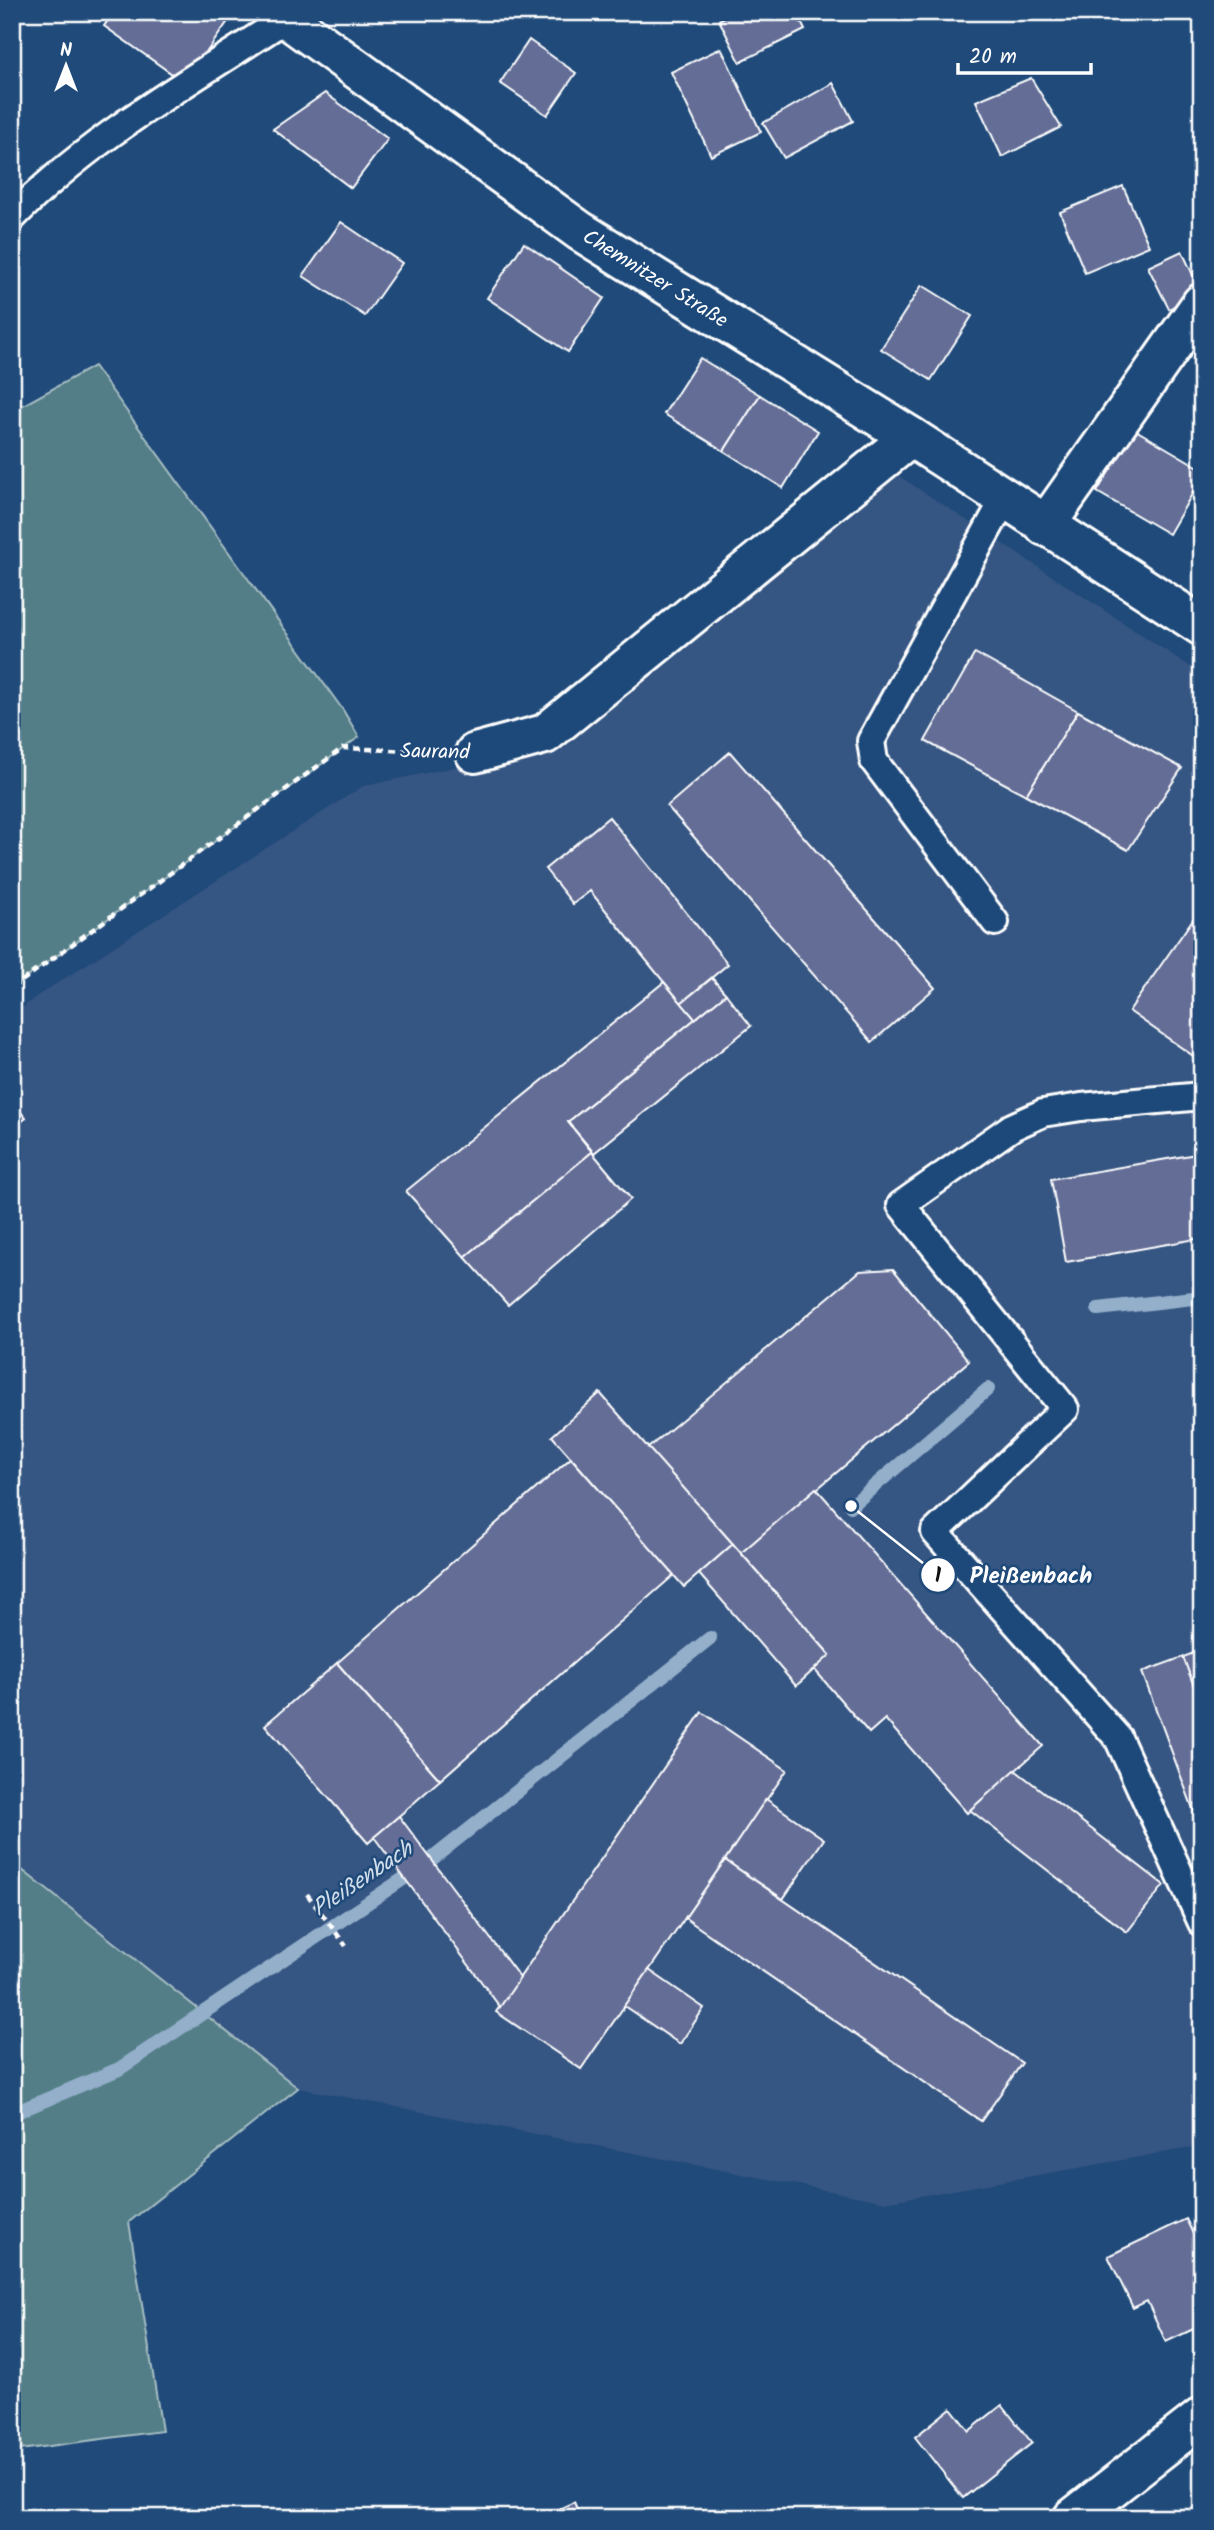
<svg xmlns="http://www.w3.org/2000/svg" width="1214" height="2530" font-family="Kalam,sans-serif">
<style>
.built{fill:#345482}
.green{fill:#527e87;stroke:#a8bec3;stroke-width:2}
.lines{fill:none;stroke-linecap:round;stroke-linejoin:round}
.stream{stroke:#93afca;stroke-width:14}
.building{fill:#646d96;stroke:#fff;stroke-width:2}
.lane-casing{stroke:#fff;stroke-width:32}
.street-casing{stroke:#fff;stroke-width:44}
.secondary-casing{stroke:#fff;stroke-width:44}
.path{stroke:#fff;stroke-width:4.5;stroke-dasharray:7 5;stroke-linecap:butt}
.lane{stroke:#1f4a7a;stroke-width:26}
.street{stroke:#1f4a7a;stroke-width:38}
.secondary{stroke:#1f4a7a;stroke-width:38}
.labels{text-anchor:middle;stroke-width:5;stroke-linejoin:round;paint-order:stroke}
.street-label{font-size:21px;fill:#fff;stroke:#1f4a7a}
.water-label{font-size:23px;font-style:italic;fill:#d2dee9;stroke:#1f4a7a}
.leader{fill:none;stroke:#fff;stroke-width:2.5}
.callout-dot{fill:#fff;stroke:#1f4a7a;stroke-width:2.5}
.mark-label{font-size:21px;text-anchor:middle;font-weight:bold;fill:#111}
.callout-label{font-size:23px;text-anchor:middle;font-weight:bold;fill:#fff;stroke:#1f4a7a;stroke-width:5;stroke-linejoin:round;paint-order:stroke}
</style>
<rect width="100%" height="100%" fill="#1f4a7a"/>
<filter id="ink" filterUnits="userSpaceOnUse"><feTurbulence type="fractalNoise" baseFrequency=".0143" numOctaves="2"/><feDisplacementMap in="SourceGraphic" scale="14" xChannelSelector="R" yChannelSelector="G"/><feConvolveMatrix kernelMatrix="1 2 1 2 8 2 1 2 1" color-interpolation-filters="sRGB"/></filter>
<g filter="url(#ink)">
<path class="built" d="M890 470 1202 674V2146L886 2202 298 2088 12 1862V1016L37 996 363 786 550 747Z"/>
<g class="green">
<path d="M94 366 343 710 359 737 12 988V411Z"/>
<path d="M12 1862 298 2088 129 2222 162 2431 12 2451Z"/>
</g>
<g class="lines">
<g class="stream">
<path d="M1098 1309 1202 1297"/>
<path d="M851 1506 988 1389"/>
<path d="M12 2114 119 2069 427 1863 710 1638"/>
</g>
</g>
<g class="building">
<path d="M114 12H224L231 17 185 83 104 26Z"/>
<path d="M734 12H796L805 30 740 62 719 20Z"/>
<path d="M529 40 576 73 547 115 500 83Z"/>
<path d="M721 48 761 132 711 156 671 72Z"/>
<path d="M1031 78 1061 127 1002 157 976 101Z"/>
<path d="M833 83 853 121 784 158 763 123Z"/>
<path d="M325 93 388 139 351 188 273 129Z"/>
<path d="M1123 186 1149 246 1085 273 1060 212Z"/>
<path d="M341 222 402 263 365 316 303 276Z"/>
<path d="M524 243 604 298 568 352 487 298Z"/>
<path d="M1182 251 1200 290 1169 309 1148 267Z"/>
<path d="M922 285 972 316 931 380 881 349Z"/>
<path d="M700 358 760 395 724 451 664 414Z"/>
<path d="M760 395 818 431 783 488 724 451Z"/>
<path d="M1134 429 1202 469V477L1169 534 1097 492Z"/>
<path d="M975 653 1078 711 1026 795 925 741Z"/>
<path d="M1078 711 1182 768 1128 850 1026 795Z"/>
<path d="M730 752 935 988 872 1042 667 806Z"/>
<path d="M609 817 728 964 681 1003 590 891 573 904 545 869Z"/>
<path d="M1200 909 1202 910V1062L1129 1011Z"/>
<path d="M712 978 726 994 695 1019 681 1003Z"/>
<path d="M664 982 695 1019 568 1122 592 1152 465 1257 406 1191Z"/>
<path d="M726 994 751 1026 594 1153 568 1122Z"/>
<path d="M12 1102 26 1118 12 1129Z"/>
<path d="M592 1152 631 1199 508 1305 465 1257Z"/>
<path d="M1202 1153V1238L1066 1262 1051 1179Z"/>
<path d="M893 1269 969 1361 741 1553 648 1448 860 1271Z"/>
<path d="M600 1393 733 1544 684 1587 552 1436Z"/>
<path d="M571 1458 674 1575 440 1780 337 1663Z"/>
<path d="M816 1488 1043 1746 967 1813 885 1719 869 1733 814 1669 830 1655 741 1553Z"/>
<path d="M733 1544 830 1655 796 1686 699 1574Z"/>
<path d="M1202 1650V1684L1194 1687 1183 1657Z"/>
<path d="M1183 1657 1202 1708V1833L1142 1672Z"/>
<path d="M337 1663 440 1780 368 1843 265 1725Z"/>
<path d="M702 1712 787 1770 581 2069 496 2012Z"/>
<path d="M1015 1770 1164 1885 1127 1932 970 1810Z"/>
<path d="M766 1799 824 1839 783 1899 725 1860Z"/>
<path d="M399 1816 520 1978 500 2007 374 1837Z"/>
<path d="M725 1860 1022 2063 981 2121 685 1918Z"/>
<path d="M649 1970 704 2008 680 2044 624 2006Z"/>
<path d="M1186 2219 1202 2253V2325L1166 2342 1147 2301 1133 2308 1108 2256Z"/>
<path d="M1002 2405 1032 2443 963 2498 915 2437 951 2408 969 2431Z"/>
<path d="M574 2502 581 2518H539Z"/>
</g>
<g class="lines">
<g class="lane-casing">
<g id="lane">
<path d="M12 218C90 137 193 80 285 19"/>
<path d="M995 922 874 761 871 741 1005 498"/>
<path d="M1202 1096 1081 1107 1043 1113 1012 1127 901 1205 1065 1409 935 1532 1118 1738 1202 1923"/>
</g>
</g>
<g class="street-casing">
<g id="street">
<path d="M1045 526 1202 303"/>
<path d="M475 753 545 734 911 437"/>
<path d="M1073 2518 1202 2417"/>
</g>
</g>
<g class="secondary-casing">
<g id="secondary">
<path id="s1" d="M278 12 580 231 911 437 1202 626"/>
</g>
</g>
<g class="path">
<path d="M12 988 343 748 434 752"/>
<path d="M307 1894 346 1946"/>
</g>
<use href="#lane" class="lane"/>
<use href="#street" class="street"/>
<use href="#secondary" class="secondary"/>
</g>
</g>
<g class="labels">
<g class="street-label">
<text dy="7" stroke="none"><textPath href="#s1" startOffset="462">Chemnitzer Straße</textPath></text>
<text transform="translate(435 751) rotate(1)" y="7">Saurand</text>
</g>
<g class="water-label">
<text transform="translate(362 1878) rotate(-34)" y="8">Pleißenbach</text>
</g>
</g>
<path class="leader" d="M851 1506L938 1575"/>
<g class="callout-dot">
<circle cx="851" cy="1506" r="7"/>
<circle cx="938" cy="1575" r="18"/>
</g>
<g class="mark-label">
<text x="938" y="1582">1</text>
</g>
<g class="callout-label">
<text x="1031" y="1583">Pleißenbach</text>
</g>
<rect width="1214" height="2530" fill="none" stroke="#1f4a7a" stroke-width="42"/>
<rect x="21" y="21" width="1172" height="2488" fill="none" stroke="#fff" stroke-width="2.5" filter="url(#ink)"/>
<g transform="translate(66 66)" stroke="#1f4a7a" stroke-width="5" paint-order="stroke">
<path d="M0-5L12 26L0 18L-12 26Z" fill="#ffffff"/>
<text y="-10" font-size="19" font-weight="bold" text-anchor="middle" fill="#ffffff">N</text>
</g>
<path d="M958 63v10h133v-10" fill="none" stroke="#ffffff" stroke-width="3.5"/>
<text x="969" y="63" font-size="21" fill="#ffffff" stroke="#1f4a7a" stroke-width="5" paint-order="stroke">20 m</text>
</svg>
